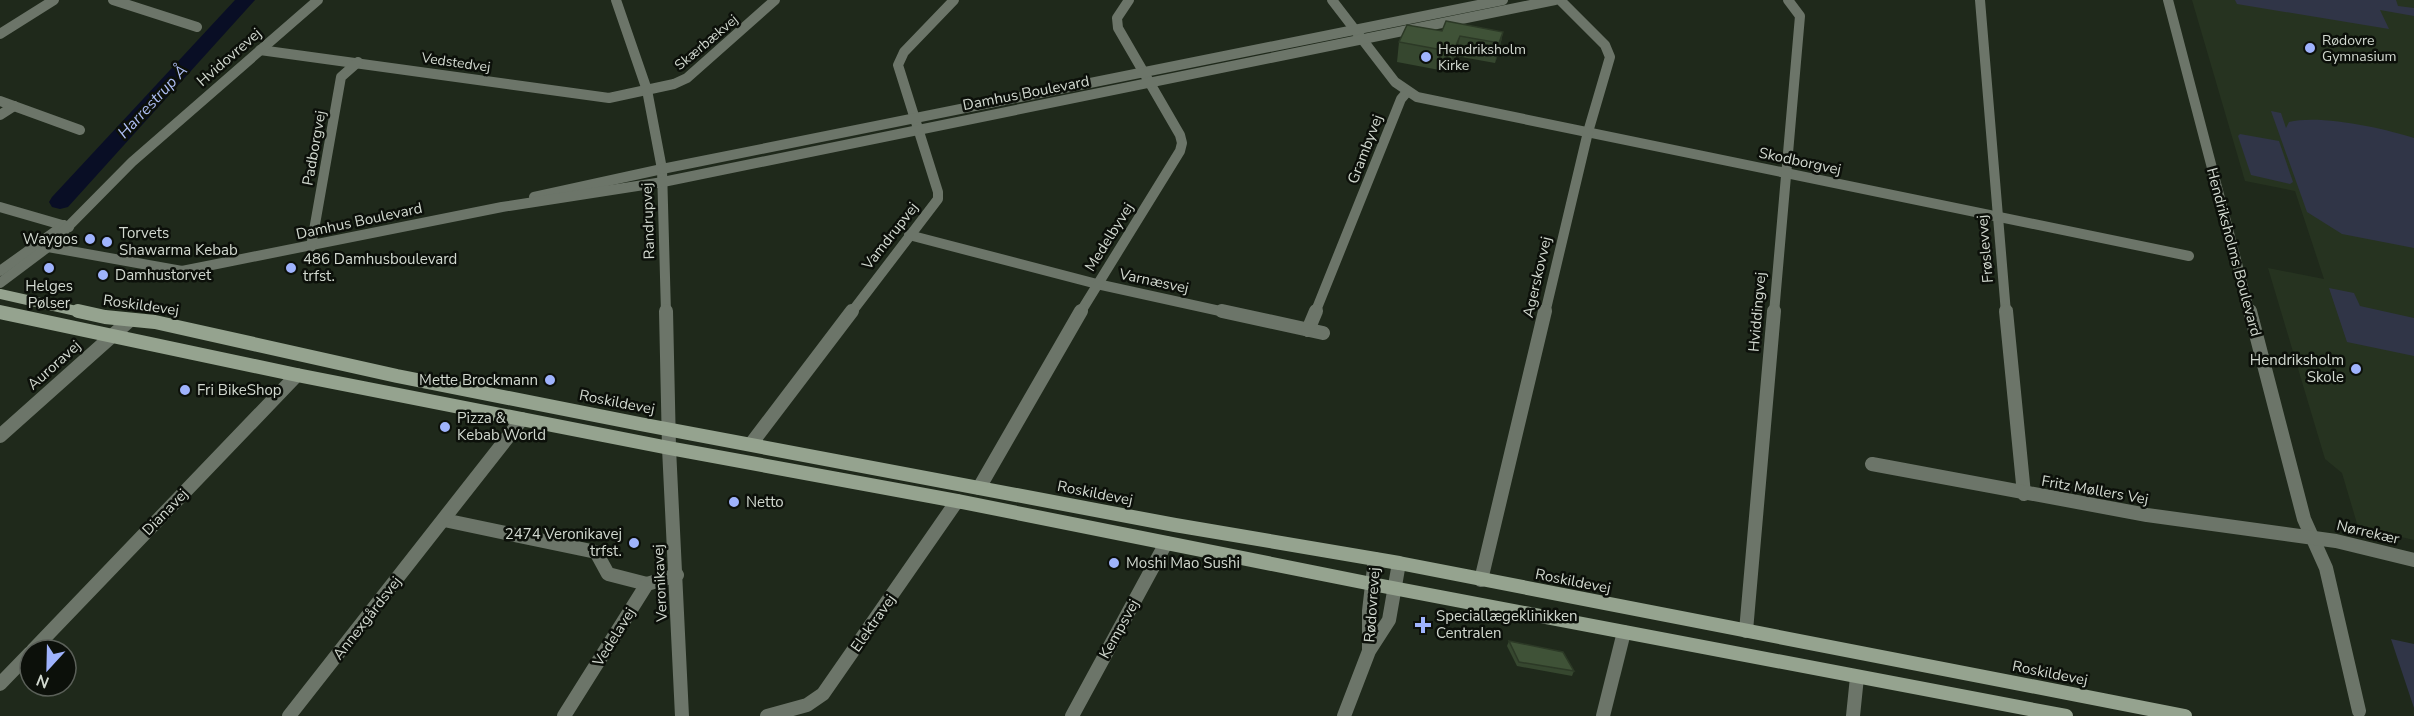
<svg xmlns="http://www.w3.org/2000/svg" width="2414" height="716" font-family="'Nunito Sans',sans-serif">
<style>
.built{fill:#263320}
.green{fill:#303547}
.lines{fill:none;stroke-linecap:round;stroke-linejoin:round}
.river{fill:#090e25;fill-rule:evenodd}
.minor-far1{stroke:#6c7569;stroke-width:10}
.minor{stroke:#6c7569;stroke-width:14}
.tertiary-far1{stroke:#6c7569;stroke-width:10}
.tertiary{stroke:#6c7569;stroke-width:14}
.secondary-far1{stroke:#95a38f;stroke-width:10}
.secondary{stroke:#95a38f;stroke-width:14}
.wall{fill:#36472f}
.shaded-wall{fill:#2c3926}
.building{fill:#3f5237;stroke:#2c3926;stroke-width:1.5}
.poi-dot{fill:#9fb3fd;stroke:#0c100a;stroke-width:2}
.labels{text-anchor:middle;stroke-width:5;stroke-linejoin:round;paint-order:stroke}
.far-poi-label{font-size:14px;fill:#d2d9d0;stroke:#0c100a;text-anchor:start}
.far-street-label{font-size:14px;fill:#d2d9d0;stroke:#0c100a}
.street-label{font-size:15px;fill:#d2d9d0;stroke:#0c100a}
.poi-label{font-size:15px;fill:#d2d9d0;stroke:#0c100a;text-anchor:start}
.water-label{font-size:16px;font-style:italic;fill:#adbdf3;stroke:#0c100a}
</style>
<rect width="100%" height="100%" fill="#1f291b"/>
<path class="built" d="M2192 0H2414V540L2358 527 2342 473 2325 459 2268 268 2324 279 2295 191 2245 181Z"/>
<g class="green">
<path d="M2235 0H2396L2398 6 2414 8V16L2380 10 2389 29 2237 4Z"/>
<path d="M2271 111 2281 113 2286 128 2289 122C2319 114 2384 128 2414 138V248L2342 234 2307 212Z"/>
<path d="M2240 134 2279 141 2293 182 2290 184 2251 175 2238 136Z"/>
<path d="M2329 288 2354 293 2360 306 2414 318V356L2347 342Z"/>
<path d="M2391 639 2414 644V708Z"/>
</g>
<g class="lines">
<path class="river" d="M235 0H255L68 207 60 209 52 207 49 202 52 197Z"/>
<g class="minor-far1">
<path d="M113 0 197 27"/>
<path d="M1332 0 1395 82 1417 97 2189 256"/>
<path d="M1980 0 2006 313"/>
<path d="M2168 0 2250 313"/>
<path d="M0 34 54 0"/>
<path d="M260 50 609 98 674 84 687 78 775 0"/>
<path d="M0 101 80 130"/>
<path d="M0 115 14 106"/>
<path d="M534 197 662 169"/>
<path d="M0 207 69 227"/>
<path d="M909 235 1097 284 1229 313"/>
<path d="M48 247 182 271 502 207 663 182"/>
<path d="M311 247 341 77 358 62"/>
<path d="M851 313 938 199V192L898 65 904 52 954 0"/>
<path d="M1080 313 1180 151 1182 143 1180 135 1118 28 1117 18 1129 0"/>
<path d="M1315 313 1401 99 1407 92"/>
<path d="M1545 313 1588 132 1610 57 1605 45 1560 0"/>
<path d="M1774 313 1800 16 1788 0"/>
</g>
<g class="minor">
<path d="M1222 311 1323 333"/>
<path d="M2006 311 2024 494"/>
<path d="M2250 311 2304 519 2326 568 2359 711"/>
<path d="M1308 330 1316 311"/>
<path d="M0 436 130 320"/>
<path d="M751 444 852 311"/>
<path d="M1872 464 2147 515 2336 541 2414 560"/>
<path d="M979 488 1081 311"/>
<path d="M444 520 596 552 608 574 647 584"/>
<path d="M1481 580 1545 311"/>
<path d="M1746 631 1774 311"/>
<path d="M33 650 297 375"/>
<path d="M0 684 30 653"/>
<path d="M289 716 522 419"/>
<path d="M564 716 647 584 677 575"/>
<path d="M767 716 807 705 823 694 957 501"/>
<path d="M1072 716 1166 543"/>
<path d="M1603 716 1624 632"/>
<path d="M1853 716 1857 677"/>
</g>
<g class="tertiary-far1">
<path d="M616 0 647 90 662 169 666 313"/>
<path d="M662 169 1503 0"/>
<path d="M663 182 1555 0"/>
<path d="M0 271 64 225"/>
<path d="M0 283 48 247 132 162 318 0"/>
</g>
<g class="tertiary">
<path d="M666 311 669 448 682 716"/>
<path d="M1369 650V611L1375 559"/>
<path d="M1344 716 1369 651 1389 620 1399 563"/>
</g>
<g class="secondary-far1">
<path d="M0 294 85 313"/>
<path d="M0 312 3 313"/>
</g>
<g class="secondary">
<path d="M78 311 105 317 155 322 397 376 640 424 1175 525 1399 563 2185 716"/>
<path d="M0 312 297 375 669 448 957 501 1372 584 2066 716"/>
</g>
</g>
<g class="wall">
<path d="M1442 31 1503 32 1499 52 1495 63 1456 56 1450 72 1397 62 1399 42Z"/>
<path d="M1509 641 1574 671 1572 676 1517 666 1507 646Z"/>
</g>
<g class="shaded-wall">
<path d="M1503 32 1499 52 1495 63 1499 43Z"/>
<path d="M1460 36 1456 56 1450 72 1453 52Z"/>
</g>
<g class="building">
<path d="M1446 21 1503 32 1499 43 1460 36 1453 52 1399 42 1407 25 1442 31Z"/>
<path d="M1509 641 1563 652 1574 671 1519 662Z"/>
</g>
<g class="poi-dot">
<circle cx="2310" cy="48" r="6"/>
<circle cx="1426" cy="57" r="6"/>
<circle cx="90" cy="239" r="6"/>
<circle cx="107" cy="242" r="6"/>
<circle cx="49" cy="268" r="6"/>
<circle cx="291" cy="268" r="6"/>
<circle cx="103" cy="275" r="6"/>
<circle cx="2356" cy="369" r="6"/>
<circle cx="550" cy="380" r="6"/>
<circle cx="185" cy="390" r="6"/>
<circle cx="445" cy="427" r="6"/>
<circle cx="734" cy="502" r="6"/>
<circle cx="634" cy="543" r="6"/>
<circle cx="1114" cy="563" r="6"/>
<path d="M1420 616h6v6h6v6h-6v6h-6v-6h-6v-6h6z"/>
</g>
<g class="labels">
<g class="far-poi-label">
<text x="2322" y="45">Rødovre<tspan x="2322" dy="16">Gymnasium</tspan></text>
<text x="1438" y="54">Hendriksholm<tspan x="1438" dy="16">Kirke</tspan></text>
</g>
<g class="far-street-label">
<text transform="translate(706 42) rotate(-40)" y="5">Skærbækvej</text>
<text transform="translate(456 62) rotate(8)" y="5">Vedstedvej</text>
</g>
<g class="street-label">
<text transform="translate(229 57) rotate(-41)" y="5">Hvidovrevej</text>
<text transform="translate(1026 93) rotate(-11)" y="5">Damhus Boulevard</text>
<text transform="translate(314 148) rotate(-80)" y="5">Padborgvej</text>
<text transform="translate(1365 149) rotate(-69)" y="5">Grambyvej</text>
<text transform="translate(1800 161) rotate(12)" y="5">Skodborgvej</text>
<text transform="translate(359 221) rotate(-12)" y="5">Damhus Boulevard</text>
<text transform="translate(648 221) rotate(-92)" y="5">Randrupvej</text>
<text transform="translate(890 236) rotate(-52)" y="5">Vamdrupvej</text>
<text transform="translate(1109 237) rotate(-58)" y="5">Medelbyvej</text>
<text transform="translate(1985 249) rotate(-95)" y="5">Frøslevvej</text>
<text transform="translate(2234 252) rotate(75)" y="5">Hendriksholms Boulevard</text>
<text transform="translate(1537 277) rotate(-77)" y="5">Agerskovvej</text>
<text transform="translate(1154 281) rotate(12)" y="5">Varnæsvej</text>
<text transform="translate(141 305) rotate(8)" y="5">Roskildevej</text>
<text transform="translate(1757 312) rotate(-85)" y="5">Hviddingvej</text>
<text transform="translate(54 365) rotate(-42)" y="5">Auroravej</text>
<text transform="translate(617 402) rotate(11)" y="5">Roskildevej</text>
<text transform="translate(2095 490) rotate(10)" y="5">Fritz Møllers Vej</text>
<text transform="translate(1095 493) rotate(11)" y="5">Roskildevej</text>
<text transform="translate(165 512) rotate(-46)" y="5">Dianavej</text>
<text transform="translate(2368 532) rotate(13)" y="5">Nørrekær</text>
<text transform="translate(1573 581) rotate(11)" y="5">Roskildevej</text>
<text transform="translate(660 583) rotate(-93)" y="5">Veronikavej</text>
<text transform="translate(1372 605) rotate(-86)" y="5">Rødovrevej</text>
<text transform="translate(367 618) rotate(-52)" y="5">Annexgårdsvej</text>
<text transform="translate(873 623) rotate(-55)" y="5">Elektravej</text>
<text transform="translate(1119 629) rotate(-61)" y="5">Kempsvej</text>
<text transform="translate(614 637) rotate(-58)" y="5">Vedelavej</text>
<text transform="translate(2050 673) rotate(11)" y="5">Roskildevej</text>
</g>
<g class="poi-label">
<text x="119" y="238">Torvets<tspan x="119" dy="17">Shawarma Kebab</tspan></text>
<text x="78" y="244" text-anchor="end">Waygos</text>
<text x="303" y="264">486 Damhusboulevard<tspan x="303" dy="17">trfst.</tspan></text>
<text x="115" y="280">Damhustorvet</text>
<text x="49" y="291" text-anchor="middle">Helges<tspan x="49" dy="17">Pølser</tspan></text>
<text x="2344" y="365" text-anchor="end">Hendriksholm<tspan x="2344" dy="17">Skole</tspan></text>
<text x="538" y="385" text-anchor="end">Mette Brockmann</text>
<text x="197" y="395">Fri BikeShop</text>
<text x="457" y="423">Pizza &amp;<tspan x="457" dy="17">Kebab World</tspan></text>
<text x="746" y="507">Netto</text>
<text x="622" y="539" text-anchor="end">2474 Veronikavej<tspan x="622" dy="17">trfst.</tspan></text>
<text x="1126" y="568">Moshi Mao Sushi</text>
<text x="1436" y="621">Speciallægeklinikken<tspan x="1436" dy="17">Centralen</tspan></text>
</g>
<g class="water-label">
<text transform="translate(152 101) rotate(-47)" y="6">Harrestrup Å</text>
</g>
</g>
<g transform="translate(48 668) rotate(202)"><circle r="28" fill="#0c100a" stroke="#5b6059" stroke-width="1.5"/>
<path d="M0-4.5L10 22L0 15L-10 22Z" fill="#9fb3fd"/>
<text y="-9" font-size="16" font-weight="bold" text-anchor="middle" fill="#d2d9d0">N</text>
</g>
</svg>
